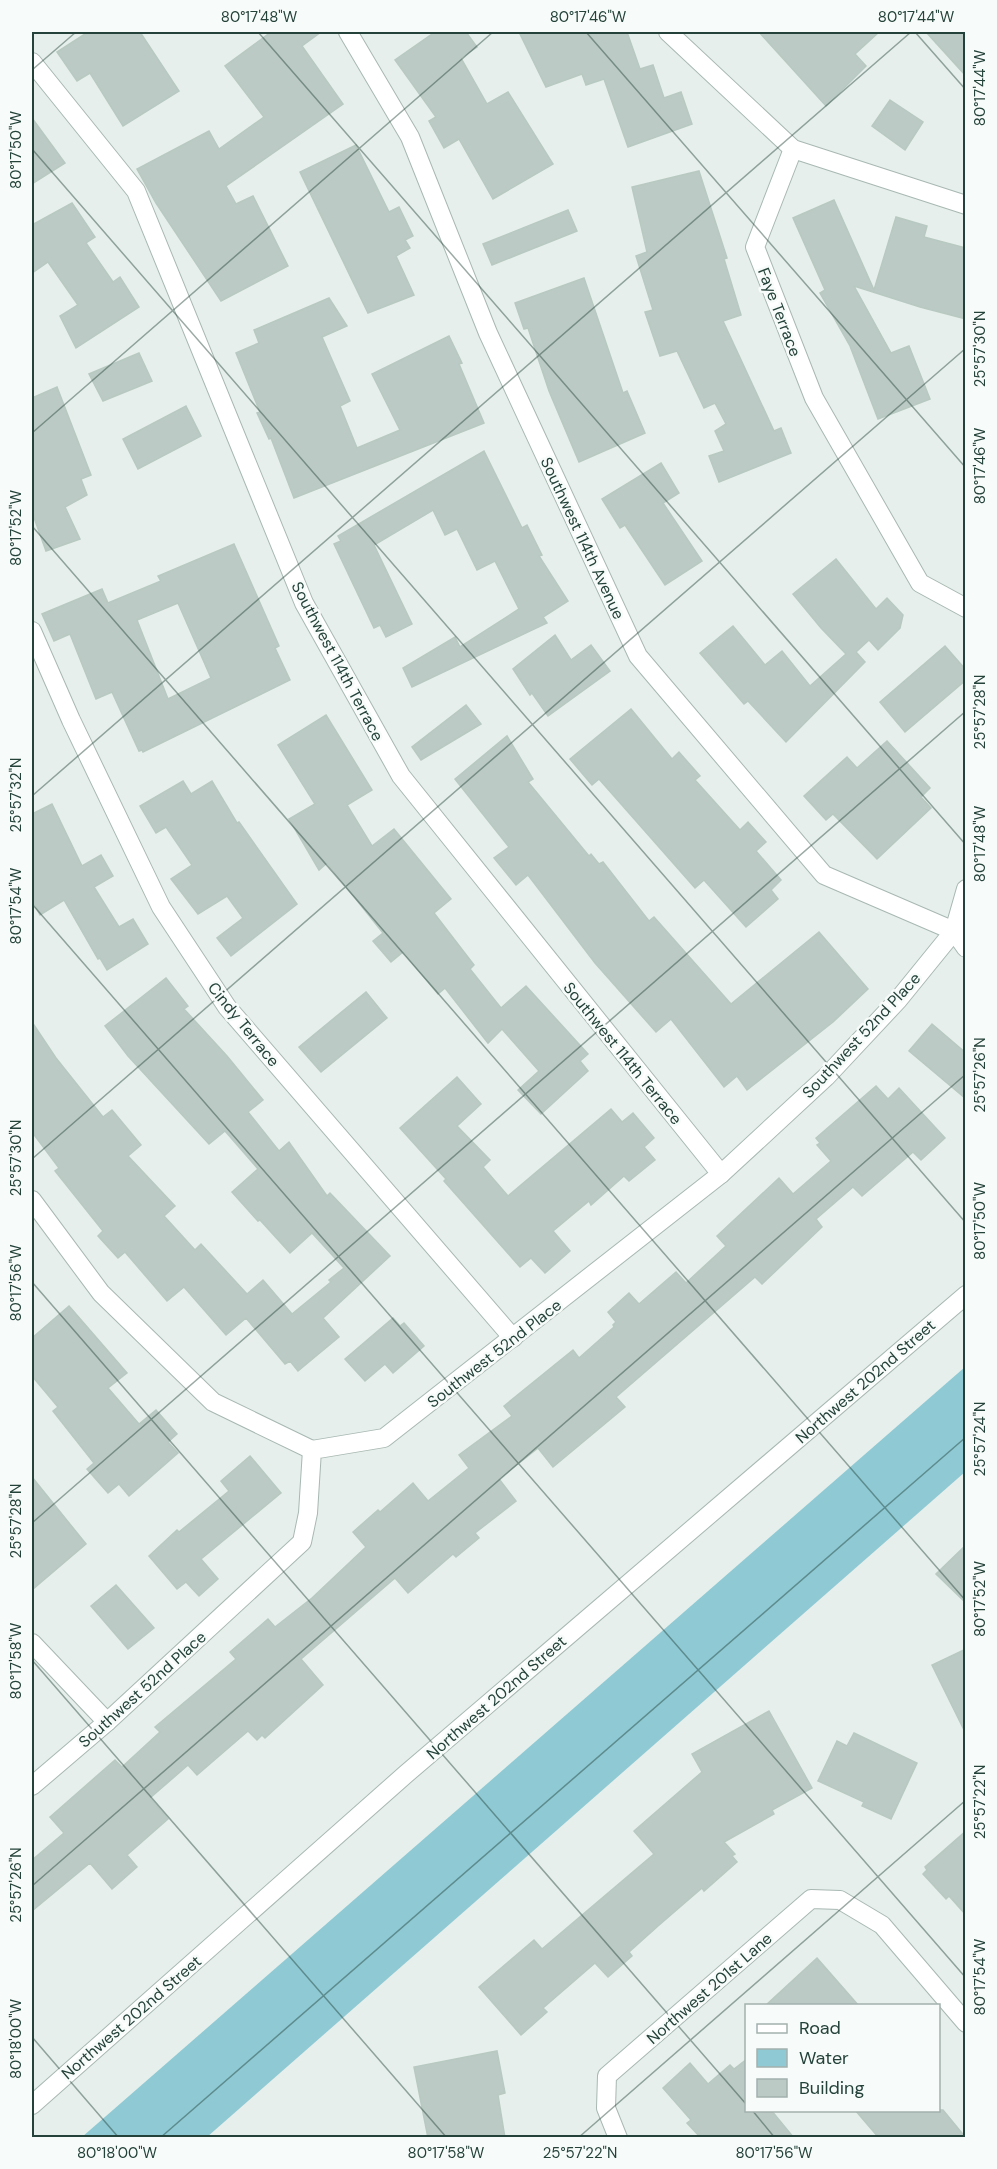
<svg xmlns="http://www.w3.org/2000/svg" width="997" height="2169" font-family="'DM Sans',sans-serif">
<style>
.water{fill:#8ec9d4}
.building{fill:#bbcac4;stroke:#b8c9c2;stroke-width:1.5;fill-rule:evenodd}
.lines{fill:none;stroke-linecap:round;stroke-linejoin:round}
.minor-casing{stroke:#a8b8b2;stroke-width:20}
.tertiary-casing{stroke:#a8b8b2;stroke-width:20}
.minor{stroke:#fff;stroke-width:18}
.tertiary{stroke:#fff;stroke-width:18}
.ticks{fill:none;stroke:#24423a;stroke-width:1.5;stroke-opacity:0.45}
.labels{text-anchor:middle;stroke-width:5;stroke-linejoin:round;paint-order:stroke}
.street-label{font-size:16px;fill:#24423a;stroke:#f7fbf9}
.neatline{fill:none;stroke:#24423a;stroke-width:2}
.ticks-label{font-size:15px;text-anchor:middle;fill:#24423a}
</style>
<rect width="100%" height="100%" fill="#e6efeb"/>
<path class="water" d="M965 1367V1472L207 2137H82Z"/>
<g class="building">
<path d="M88 32H140L179 91 123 126 90 73 77 81 57 52Z"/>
<path d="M271 32H321L302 46 343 104 226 186 236 204 253 196 288 266 221 301 156 203 137 169 209 131 219 149 264 117 225 66Z"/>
<path d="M435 32H466L477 47 461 58 487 104 508 92 553 164 493 199 459 139 444 148 429 121 436 117 395 60Z"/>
<path d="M519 32H627L640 69 653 65 664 98 681 92 692 124 628 147 604 79 586 85 582 74 546 87Z"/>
<path d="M759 32H879L855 54 866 66 826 106Z"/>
<path d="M926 32H966V76Z"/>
<path d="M890 100 923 122 905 150 872 126Z"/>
<path d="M32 118 65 163 32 184Z"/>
<path d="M356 145 389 212 399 207 413 236 405 240 410 248 396 256 414 295 368 313 300 172Z"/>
<path d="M699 171 727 258 724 259 741 315 723 321 774 431 781 428 791 453 719 482 709 456 724 451 715 431 726 424 715 403 704 408 677 351 660 356 645 312 653 310 636 256 647 252 632 187Z"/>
<path d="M834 200 874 290 896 217 927 226 924 237 966 248V319L920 307 854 286 891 353 909 346 930 399 878 419 850 346 820 293 825 290 793 218Z"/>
<path d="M72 203 95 237 86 243 113 282 120 277 139 307 76 348 60 316 78 305 48 262 32 273V225Z"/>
<path d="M568 210 577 231 492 265 483 244Z"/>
<path d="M584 278 623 393 627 391 645 433 579 462 549 391 528 328 524 329 515 303Z"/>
<path d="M329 298 347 326 322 337 350 401 340 406 357 448 400 430 372 374 449 336 462 363 459 364 484 423 294 498 271 438 269 439 257 413 260 412 236 353 259 343 254 330Z"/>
<path d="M139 353 152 381 103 401 89 374Z"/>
<path d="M57 387 91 475 81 479 87 495 65 507 80 539 46 551 32 512V398Z"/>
<path d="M186 406 201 436 138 469 123 439Z"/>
<path d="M484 451 522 528 527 525 542 555 539 556 568 601 543 617 547 623 412 687 403 668 455 637 460 647 519 609 495 561 477 570 457 529 445 535 433 510 374 545 412 624 386 637 380 625 374 628 334 544 341 541 338 536Z"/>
<path d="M661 463 679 493 663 503 702 561 665 585 625 525 620 528 602 499Z"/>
<path d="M234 544 279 646 275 648 290 680 143 752 142 750 139 751 112 692 96 699 70 634 54 641 42 614 102 589 108 603 161 581 158 576ZM178 603 211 678 168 699 137 620Z"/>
<path d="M836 559 876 609 887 598 903 615 900 628 878 650 869 640 856 652 865 662 786 742 748 701 744 704 700 653 733 626 765 665 782 651 810 686 846 654 821 628 793 594Z"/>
<path d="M555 635 571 660 591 645 610 671 548 716 532 693 530 695 513 669Z"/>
<path d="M945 646 966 670V680L905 732 880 702Z"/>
<path d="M466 705 481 724 421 760 412 747Z"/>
<path d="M631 709 672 759 679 752 700 776 695 780 740 830 748 822 766 842 756 851 781 880 771 890 778 899 746 927 704 880 695 888 599 779 592 785 570 759Z"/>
<path d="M326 715 372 790 347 805 372 846 394 829 451 899 434 913 474 965 470 969 501 1008 526 986 588 1054 580 1061 588 1071 541 1114 518 1090 539 1071 502 1029 488 1043 445 988 438 994 403 952 391 962 373 941 383 933 327 863 319 870 289 819 315 804 278 745Z"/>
<path d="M507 736 533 779 528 782 589 856 591 854 599 864 603 862 649 921 654 917 731 1004 819 932 868 989 833 1022 747 1090 737 1076 724 1087 671 1019 656 1032 595 963 528 875 516 885 494 858 509 847 455 779Z"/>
<path d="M887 741 930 788 921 797 931 808 877 859 833 814 826 820 804 796 847 757 857 768Z"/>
<path d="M183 781 191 794 212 781 237 823 239 822 297 904 231 956 217 938 243 918 227 896 198 914 171 879 192 865 166 827 156 833 140 806Z"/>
<path d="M52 804 82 866 101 855 113 876 94 887 119 927 133 919 148 944 107 970 100 958 98 959 64 900 40 915 32 900V814Z"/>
<path d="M166 978 188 1006 184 1009 227 1056 263 1100 248 1112 279 1151 289 1142 327 1196 330 1193 390 1256 323 1318 339 1337 298 1371 290 1361 285 1364 246 1318 226 1335 184 1287 167 1301 125 1252 118 1258 98 1236 103 1231 55 1171 59 1168 32 1132V1022L56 1058 103 1117 112 1110 141 1145 128 1156 175 1206 164 1216 195 1250 201 1244 247 1294 263 1280 292 1314 331 1282 329 1280 344 1268 312 1233 290 1253 260 1220 258 1221 232 1192 258 1169 225 1131 209 1144 128 1056 105 1026Z"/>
<path d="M366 992 387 1018 321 1072 299 1047Z"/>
<path d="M932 1024 966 1053V1099L909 1051Z"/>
<path d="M457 1077 481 1104 457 1126 490 1160 483 1167 508 1196 611 1109 622 1122 633 1113 654 1138 644 1147 655 1160 629 1181 624 1176 591 1205 589 1201 553 1231 570 1251 545 1273 531 1258 520 1267 444 1181 446 1179 400 1128Z"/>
<path d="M876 1086 888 1099 899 1088 945 1138 921 1160 913 1152 862 1196 853 1187 816 1219 822 1227 762 1284 755 1277 616 1397 625 1407 553 1467 538 1448 499 1479 516 1501 475 1533 479 1538 456 1557 453 1554 408 1593 395 1578 301 1659 323 1685 265 1738 262 1735 257 1740 248 1731 197 1775 188 1765 150 1798 168 1819 127 1855 137 1867 112 1889 90 1863 32 1911V1860L64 1833 50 1817 115 1760 122 1767 160 1732 155 1727 236 1659 230 1652 268 1619 275 1627 312 1598 366 1547 353 1532 378 1510 380 1512 413 1483 428 1501 469 1468 459 1455 512 1416 504 1406 573 1350 579 1358 614 1327 613 1325 616 1322 608 1312 629 1293 639 1304 676 1272 686 1283 726 1246 717 1236 779 1178 793 1194 831 1161 817 1145 820 1143 816 1138Z"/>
<path d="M69 1306 127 1373 108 1388 139 1424 156 1410 177 1434 168 1442 178 1453 129 1496 119 1484 108 1493 87 1469 94 1463 53 1411 58 1407 32 1376V1338Z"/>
<path d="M393 1318 400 1326 404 1323 424 1346 393 1373 385 1364 365 1381 345 1359Z"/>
<path d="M250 1456 281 1493 201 1559 218 1579 199 1596 186 1582 177 1589 149 1556 177 1530 179 1532 229 1491 221 1481Z"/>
<path d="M32 1477 86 1544 32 1590Z"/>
<path d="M966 1545V1603L936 1574Z"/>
<path d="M116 1585 154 1628 128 1649 91 1606Z"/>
<path d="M966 1649V1734L932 1665Z"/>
<path d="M769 1711 812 1788 772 1810 774 1814 724 1842 735 1854 732 1856 737 1862 704 1891 702 1888 658 1926 629 1952 632 1956 608 1977 595 1963 543 2008 547 2012 521 2035 479 1987 534 1940 542 1949 654 1854 634 1831 702 1772 692 1754Z"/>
<path d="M854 1733 917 1763 891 1819 862 1806 864 1802 818 1781 837 1741 847 1746Z"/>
<path d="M966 1831V1915L949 1896 946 1899 923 1874 927 1870 925 1867Z"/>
<path d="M817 1958 859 2006H765Z"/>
<path d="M497 2051 505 2093 498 2095 505 2138H428L414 2067Z"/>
<path d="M747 2059V2110H771L794 2138H701L687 2123 691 2120 663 2088 690 2063 708 2084 730 2065 734 2069Z"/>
<path d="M855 2110H943L966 2138H879Z"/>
</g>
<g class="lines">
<g class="minor-casing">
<g id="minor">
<path d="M348 32 410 137 488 333 638 656 824 875 954 931 966 948"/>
<path d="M668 32 793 149 966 205"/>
<path d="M32 62 136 191 304 603 401 776 721 1174"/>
<path d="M793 149 755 247 814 398 920 583 966 608"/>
<path d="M32 631 71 720 161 907 227 1007 513 1338"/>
<path d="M32 1200 101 1293 213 1402 312 1450"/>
<path d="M32 1643 107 1722"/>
<path d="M32 1786 107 1722 302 1542 308 1513 312 1450 384 1438 721 1174 826 1077 898 1000 954 931 966 889"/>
<path d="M618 2138 606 2108 607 2076 811 1899 840 1900 882 1925 966 2023"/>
</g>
</g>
<g class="tertiary-casing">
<path id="tertiary" d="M32 2105 406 1774 966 1295"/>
</g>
<use href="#minor" class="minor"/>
<use href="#tertiary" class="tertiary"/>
</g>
<path class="ticks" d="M258 32 966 845M586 32 966 468M915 32 966 90M32 70 76 32M32 149 966 1223M32 433 493 32M32 526 966 1601M32 796 911 32M32 904 966 1978M32 1159 966 348M32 1282 746 2104M32 1523 966 711M32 1660 447 2138M32 1886 966 1074M32 2037 119 2138M752 2110 775 2138M160 2138 966 1437M578 2138 966 1800"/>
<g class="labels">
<g class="street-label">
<text transform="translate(780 312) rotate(69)" y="6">Faye Terrace</text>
<text transform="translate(583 538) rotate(65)" y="6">Southwest 114th Avenue</text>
<text transform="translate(338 661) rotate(62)" y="6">Southwest 114th Terrace</text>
<text transform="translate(244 1024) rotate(51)" y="6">Cindy Terrace</text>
<text transform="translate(861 1035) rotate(-47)" y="6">Southwest 52nd Place</text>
<text transform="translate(623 1053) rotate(51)" y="6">Southwest 114th Terrace</text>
<text transform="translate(494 1353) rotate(-38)" y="6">Southwest 52nd Place</text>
<text transform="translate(865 1381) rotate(-41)" y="6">Northwest 202nd Street</text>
<text transform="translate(142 1689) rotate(-42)" y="6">Southwest 52nd Place</text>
<text transform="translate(496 1697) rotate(-41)" y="6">Northwest 202nd Street</text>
<text transform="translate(709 1988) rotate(-41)" y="6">Northwest 201st Lane</text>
<text transform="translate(131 2017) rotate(-41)" y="6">Northwest 202nd Street</text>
</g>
</g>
<rect width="997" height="2169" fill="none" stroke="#f7fbf9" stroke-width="66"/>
<rect x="745" y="2004" width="195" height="108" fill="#f7fbf9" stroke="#a3b1ad" stroke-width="1.5"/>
<rect x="757" y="2024" width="30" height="9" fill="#ffffff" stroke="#a3b1ad" stroke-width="1.5"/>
<text x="799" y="2034" font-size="18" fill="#24423a">Road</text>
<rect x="757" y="2049" width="30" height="18" fill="#8ec9d4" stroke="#a3b1ad" stroke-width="1.5"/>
<text x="799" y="2064" font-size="18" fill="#24423a">Water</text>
<rect x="757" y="2079" width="30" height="18" fill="#bbcac4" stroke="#a3b1ad" stroke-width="1.5"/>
<text x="799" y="2094" font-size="18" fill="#24423a">Building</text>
<rect x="33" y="33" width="931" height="2103" class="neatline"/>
<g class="ticks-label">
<text x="259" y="22">80°17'48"W</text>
<text x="588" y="22">80°17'46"W</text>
<text x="916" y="22">80°17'44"W</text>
<text transform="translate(980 88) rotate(-90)" y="5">80°17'44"W</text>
<text transform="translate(16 150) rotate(-90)" y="5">80°17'50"W</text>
<text transform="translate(980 349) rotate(-90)" y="5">25°57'30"N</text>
<text transform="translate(980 466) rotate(-90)" y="5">80°17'46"W</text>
<text transform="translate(16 528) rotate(-90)" y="5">80°17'52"W</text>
<text transform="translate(980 712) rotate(-90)" y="5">25°57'28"N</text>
<text transform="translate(16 795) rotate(-90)" y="5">25°57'32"N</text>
<text transform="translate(980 844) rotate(-90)" y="5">80°17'48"W</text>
<text transform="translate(16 906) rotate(-90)" y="5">80°17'54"W</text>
<text transform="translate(980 1075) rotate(-90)" y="5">25°57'26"N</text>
<text transform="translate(16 1158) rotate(-90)" y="5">25°57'30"N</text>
<text transform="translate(980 1221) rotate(-90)" y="5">80°17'50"W</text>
<text transform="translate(16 1283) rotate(-90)" y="5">80°17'56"W</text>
<text transform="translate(980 1439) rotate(-90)" y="5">25°57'24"N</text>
<text transform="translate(16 1521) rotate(-90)" y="5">25°57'28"N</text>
<text transform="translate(980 1599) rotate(-90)" y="5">80°17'52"W</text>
<text transform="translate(16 1661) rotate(-90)" y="5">80°17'58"W</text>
<text transform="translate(980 1802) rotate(-90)" y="5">25°57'22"N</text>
<text transform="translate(16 1885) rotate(-90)" y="5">25°57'26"N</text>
<text transform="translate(980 1977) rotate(-90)" y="5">80°17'54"W</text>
<text transform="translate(16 2039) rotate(-90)" y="5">80°18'00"W</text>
<text x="117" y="2158">80°18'00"W</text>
<text x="446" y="2158">80°17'58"W</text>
<text x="580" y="2158">25°57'22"N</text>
<text x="774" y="2158">80°17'56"W</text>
</g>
</svg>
